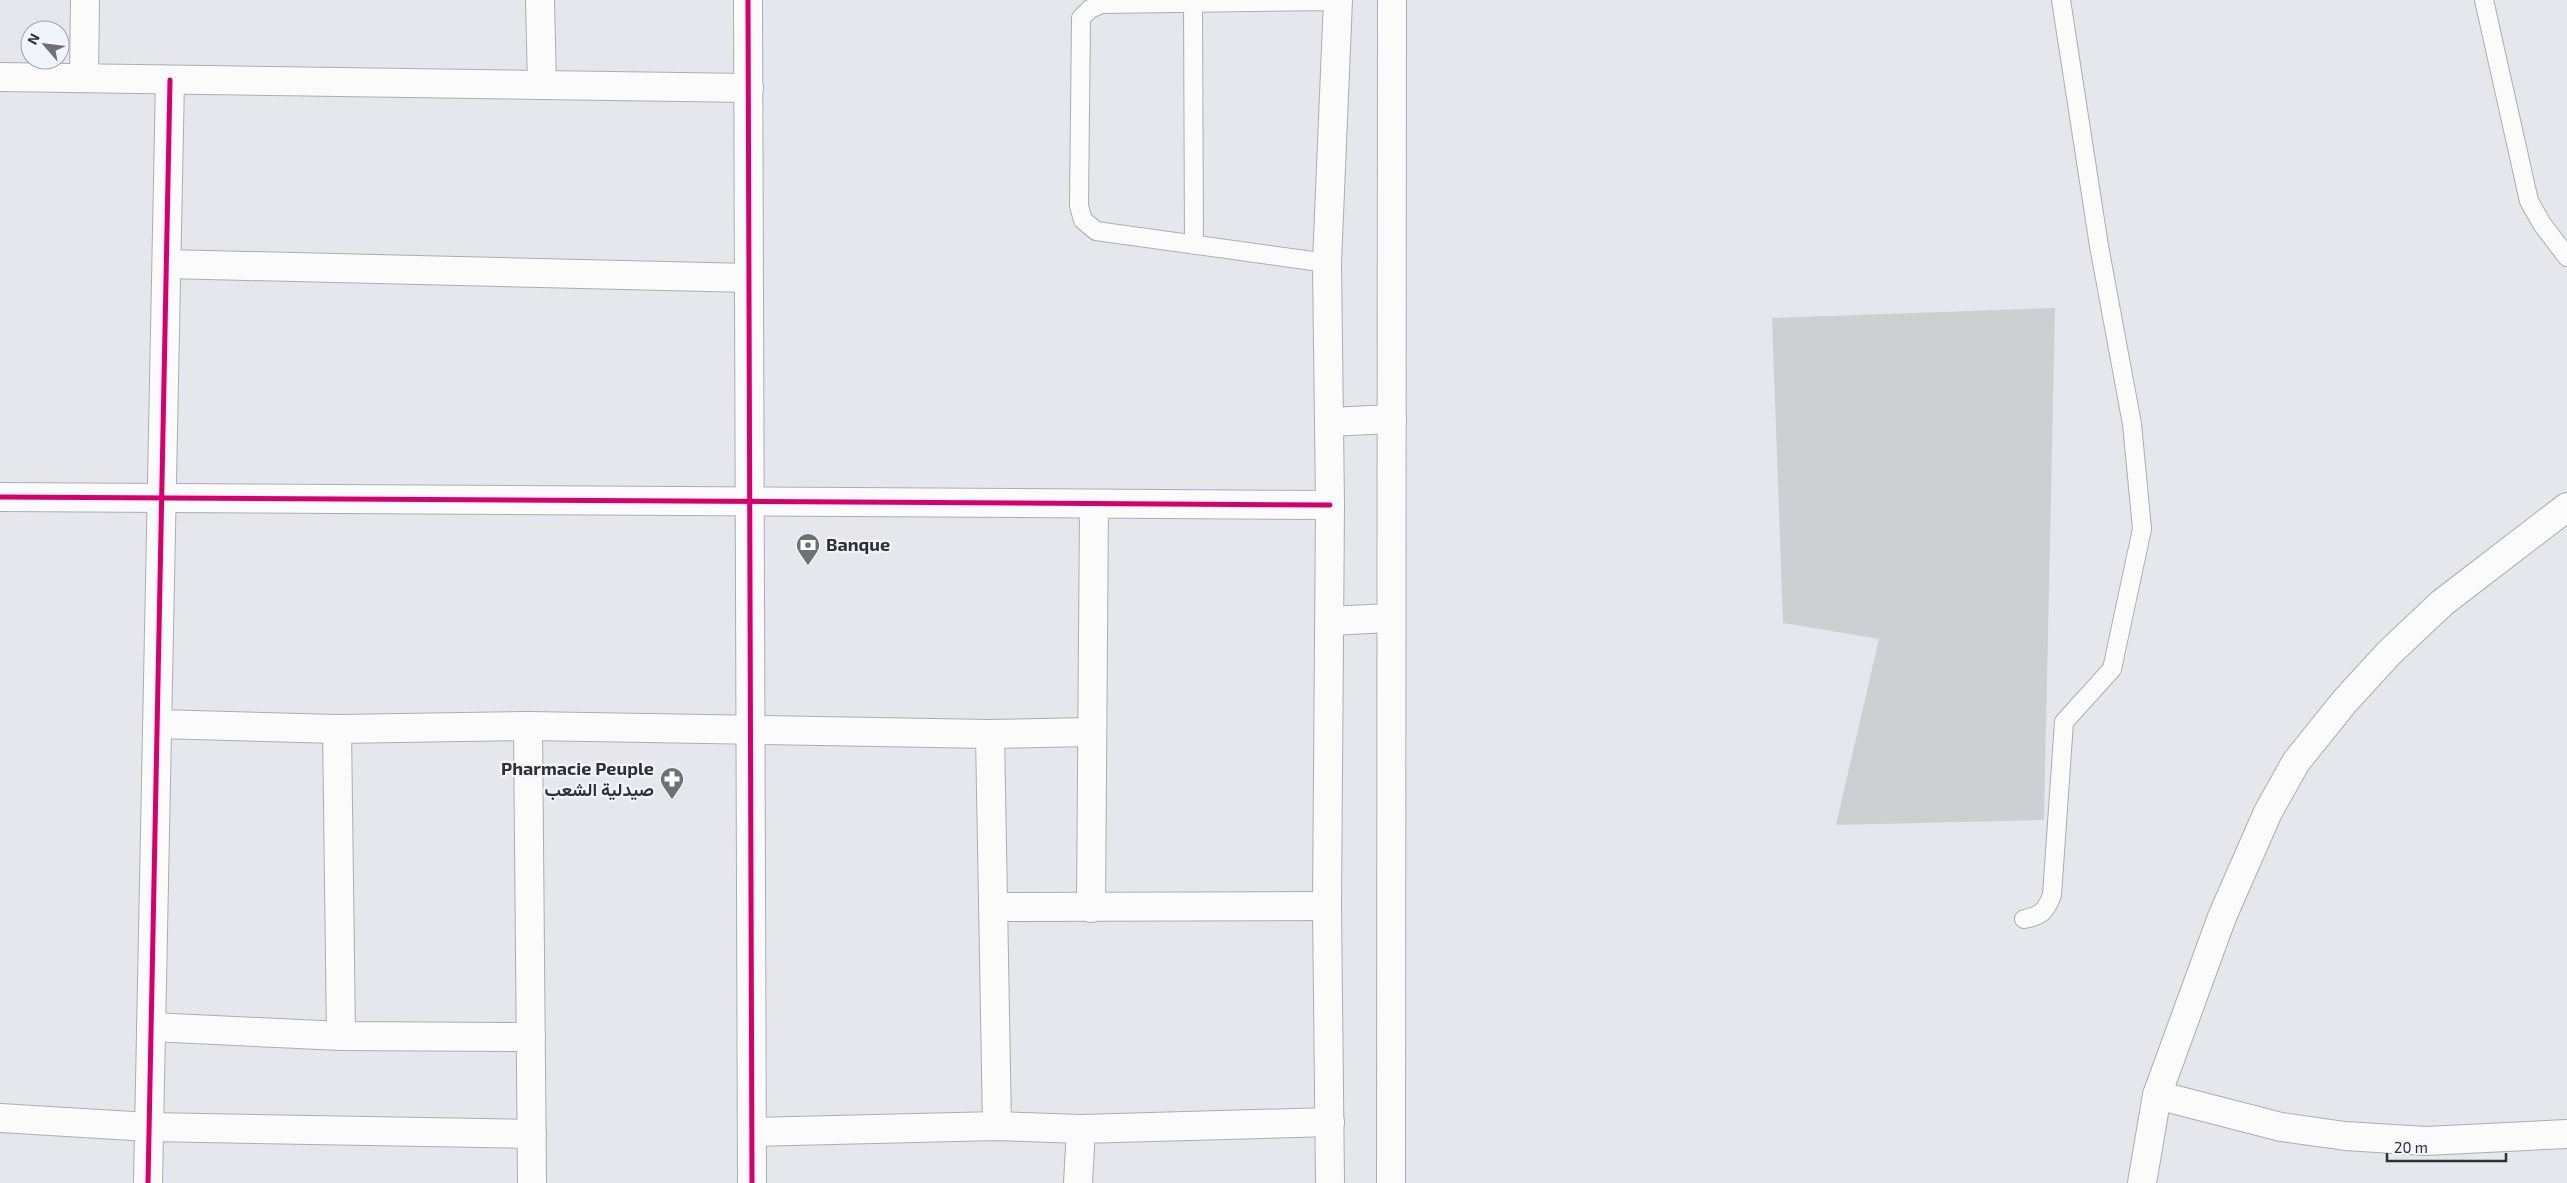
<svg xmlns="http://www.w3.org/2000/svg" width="2567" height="1183" font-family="'Exo 2',Vazirmatn,sans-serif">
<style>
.building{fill:#cecfd3}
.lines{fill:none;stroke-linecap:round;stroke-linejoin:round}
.service-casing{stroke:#acadb2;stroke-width:20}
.minor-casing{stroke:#acadb2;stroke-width:30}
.secondary-casing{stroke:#acadb2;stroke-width:30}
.service{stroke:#fbfbfc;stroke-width:18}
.minor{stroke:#fbfbfc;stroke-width:28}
.secondary{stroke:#fbfbfc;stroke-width:28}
.cycleway-casing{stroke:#f0f4fd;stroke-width:8}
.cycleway{stroke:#d6006c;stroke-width:5}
.labels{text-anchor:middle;stroke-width:4.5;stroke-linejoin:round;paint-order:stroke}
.poi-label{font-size:18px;font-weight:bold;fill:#2e3033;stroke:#f0f4fd;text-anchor:start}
</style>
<rect width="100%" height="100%" fill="#e6e7ed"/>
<path class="building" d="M2055 308 2044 820 1836 825 1879 639 1783 623 1772 318Z"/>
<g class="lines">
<g class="service-casing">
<g id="service">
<path d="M2484 0 2529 201 2542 224 2567 257"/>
<path d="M1193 3 1194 245"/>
<path d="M1327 263 1096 231 1083 220 1079 206 1081 18 1090 9 1102 4 1338 1"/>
<path d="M2024 919C2041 916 2046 911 2052 895L2064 722 2112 669 2142 529 2132 424 2099 246 2061 0"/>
</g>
</g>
<g class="minor-casing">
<g id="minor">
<path d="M540 0 542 85"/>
<path d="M748 0 752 1183"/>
<path d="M0 77 749 88"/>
<path d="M84 78 85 0"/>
<path d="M167 264 749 278"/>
<path d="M0 497 1330 505"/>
<path d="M157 724 337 729 528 726 990 734 1092 732"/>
<path d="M528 726 532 1183"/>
<path d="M337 729 341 1036"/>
<path d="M990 734 997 1126"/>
<path d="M993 907 1327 906"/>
<path d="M1091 908 1094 504"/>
<path d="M151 1027 341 1036 531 1037"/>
<path d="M2157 1095 2281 1127 2345 1136 2426 1141 2567 1134"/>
<path d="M0 1118 149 1127 532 1134"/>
<path d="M752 1132 997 1126 1081 1129 1330 1122"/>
<path d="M148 1183 170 80"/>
<path d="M1078 1183 1081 1129"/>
<path d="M2142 1183 2157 1095 2222 917 2268 812 2296 762 2345 701 2389 653 2442 603 2567 507"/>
</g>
</g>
<g class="secondary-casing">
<g id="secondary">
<path d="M1329 422 1392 419"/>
<path d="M1330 621 1390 618"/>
<path d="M1330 1183 1327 906 1330 505 1327 263 1338 0"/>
<path d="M1391 1183 1392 0"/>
</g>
</g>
<use href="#service" class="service"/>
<use href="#minor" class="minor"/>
<use href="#secondary" class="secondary"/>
<g class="cycleway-casing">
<g id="cycleway">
<path d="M748 0 752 1183"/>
<path d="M0 497 1330 505"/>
<path d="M148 1183 170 80"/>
</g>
</g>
<use href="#cycleway" class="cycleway"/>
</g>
<defs>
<g id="bank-pin" transform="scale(1.25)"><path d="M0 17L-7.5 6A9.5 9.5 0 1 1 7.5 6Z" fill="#6e7074" stroke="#f0f4fd"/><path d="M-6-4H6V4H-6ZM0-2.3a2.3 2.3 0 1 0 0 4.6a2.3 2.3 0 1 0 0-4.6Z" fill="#fff"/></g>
<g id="pharmacy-pin" transform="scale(1.25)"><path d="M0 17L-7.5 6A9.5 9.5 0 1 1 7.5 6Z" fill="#6e7074" stroke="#f0f4fd"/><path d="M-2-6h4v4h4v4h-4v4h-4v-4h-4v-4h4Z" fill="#fff"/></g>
</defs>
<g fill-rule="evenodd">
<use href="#bank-pin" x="808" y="545"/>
<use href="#pharmacy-pin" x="672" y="779"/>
</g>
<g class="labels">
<g class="poi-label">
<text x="826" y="551">Banque</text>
<text x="654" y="775" text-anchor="end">Pharmacie Peuple<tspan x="654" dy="21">صيدلية الشعب</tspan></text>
</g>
</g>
<g transform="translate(45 45) rotate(298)"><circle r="24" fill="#f0f4fd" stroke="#a2a6ac"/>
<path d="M0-4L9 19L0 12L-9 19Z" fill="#6e7074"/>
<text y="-8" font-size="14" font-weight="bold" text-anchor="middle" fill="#2e3033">N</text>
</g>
<path d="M2387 1153v8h119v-8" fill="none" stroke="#2e3033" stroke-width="2.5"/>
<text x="2394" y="1153" font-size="15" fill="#2e3033" stroke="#f0f4fd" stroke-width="4" paint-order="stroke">20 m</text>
</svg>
